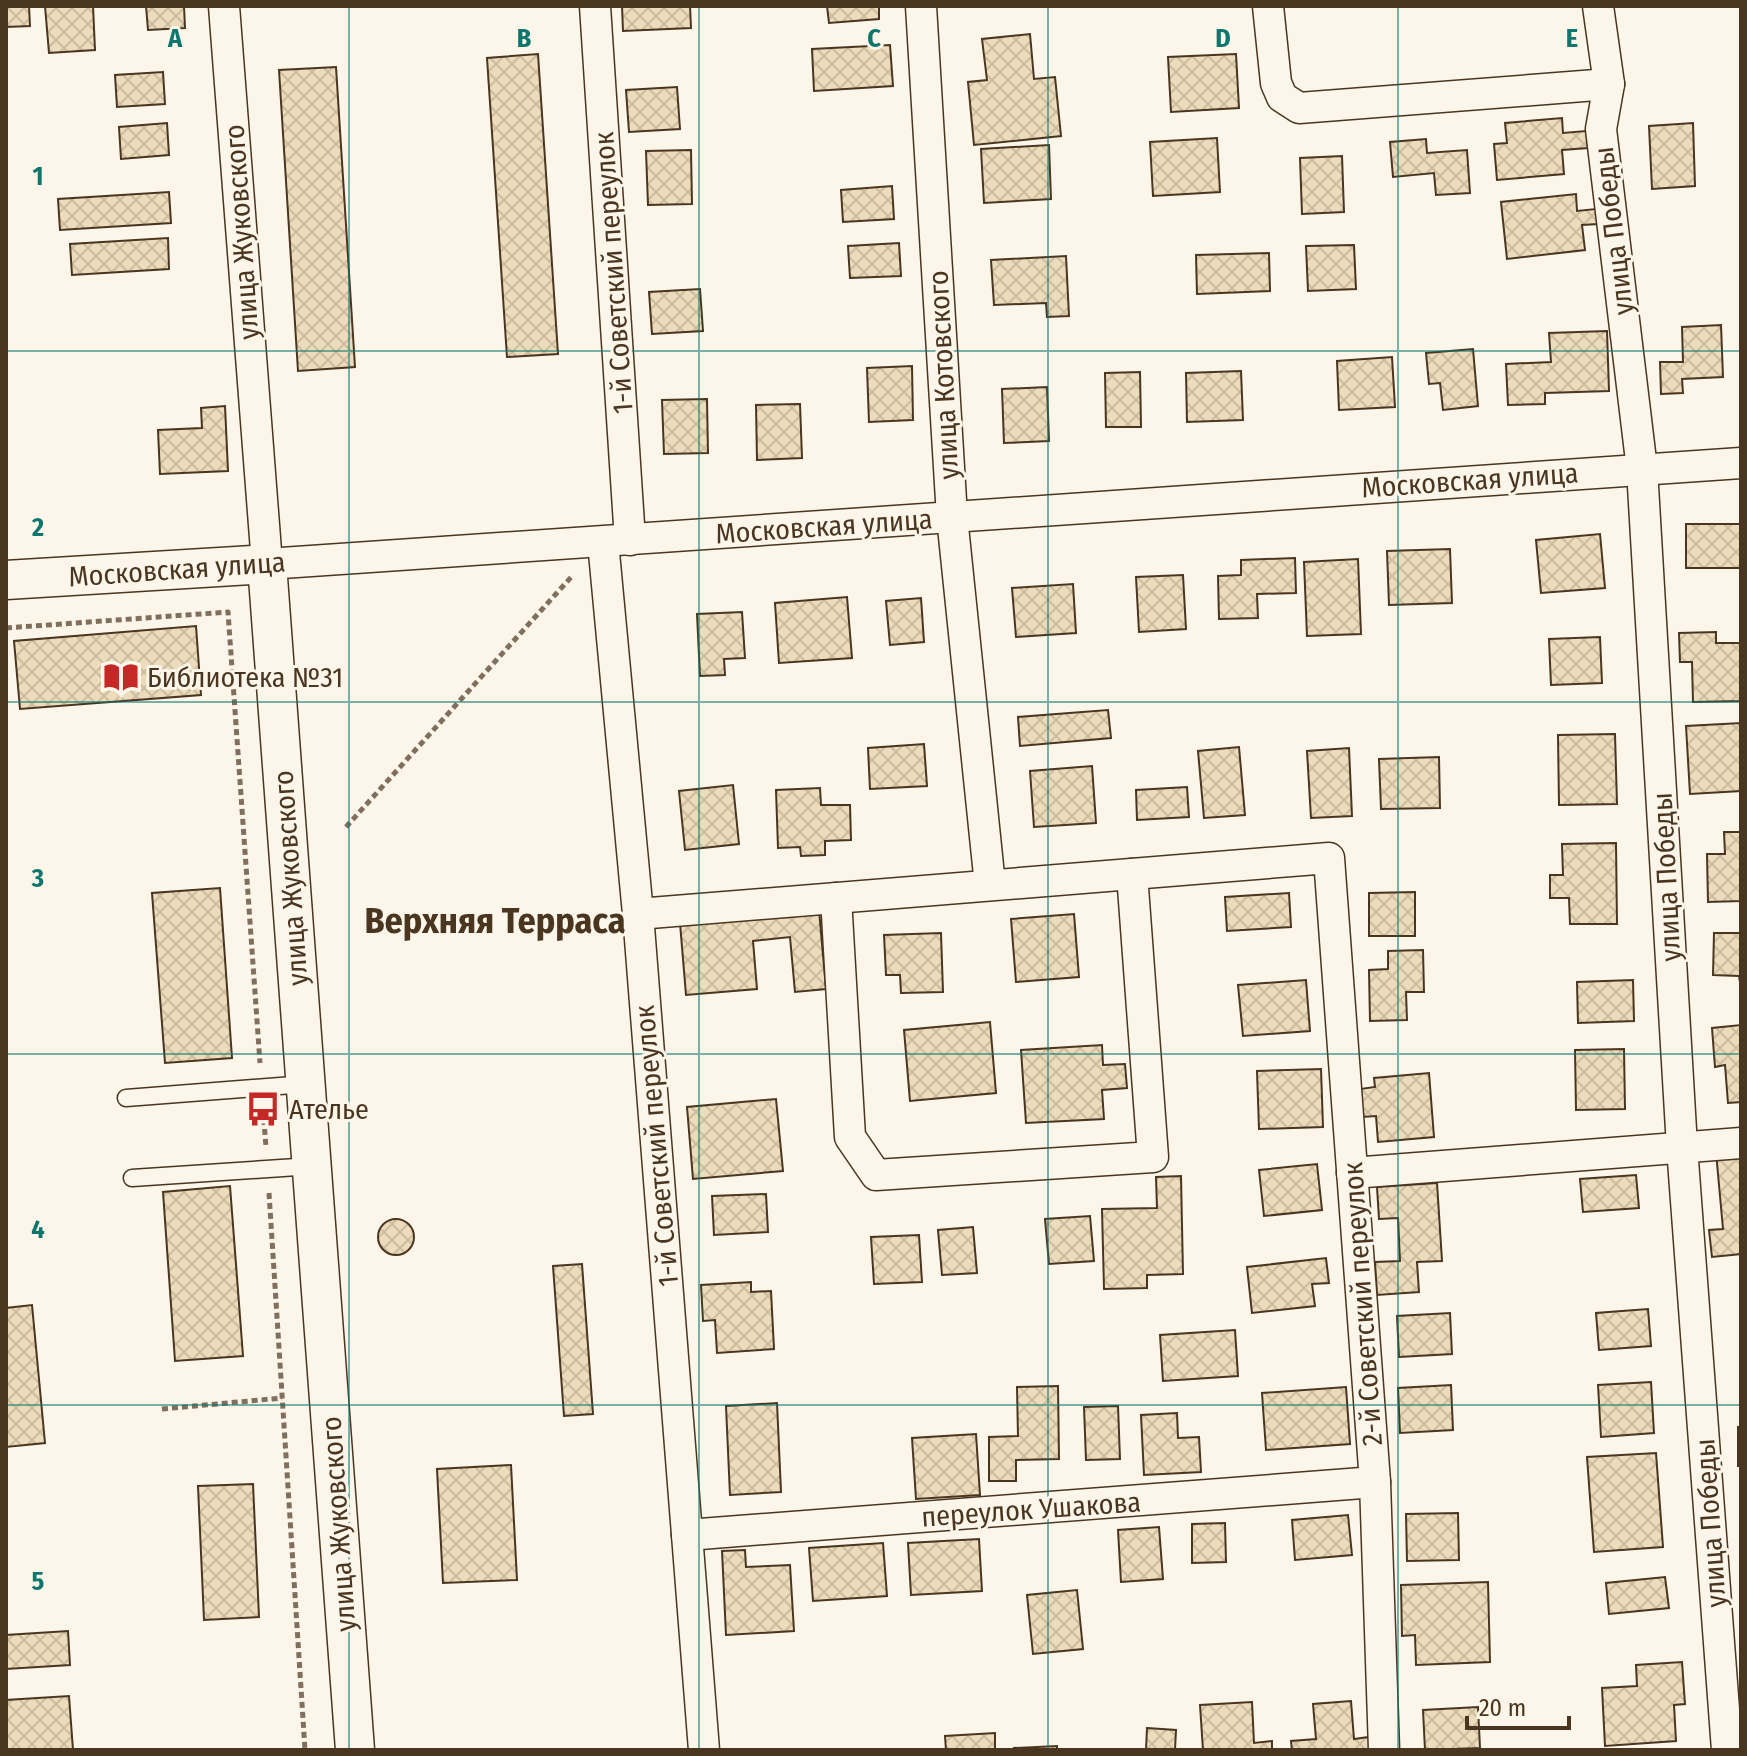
<svg xmlns="http://www.w3.org/2000/svg" width="1747" height="1756" font-family="'Fira Sans Condensed',sans-serif">
<style>
.building{fill:url(#building-cross-hatch);stroke:#4a3520;stroke-width:2}
.lines{fill:none;stroke-linecap:round;stroke-linejoin:round}
.service-casing{stroke:#4a3520;stroke-width:19}
.minor-casing{stroke:#4a3520;stroke-width:33}
.tertiary-casing{stroke:#4a3520;stroke-width:41}
.path{stroke:#7f6f5c;stroke-width:5;stroke-dasharray:6 4;stroke-linecap:butt}
.service{stroke:#fbf6e9;stroke-width:16}
.minor{stroke:#fbf6e9;stroke-width:30}
.tertiary{stroke:#fbf6e9;stroke-width:38}
.grid{fill:none;stroke:#0f766e;stroke-width:2;stroke-opacity:0.55}
.labels{text-anchor:middle;stroke-width:6;stroke-linejoin:round;paint-order:stroke}
.street-label{font-size:28px;fill:#4a3520;stroke:#fbf6e9}
.poi-label{font-size:28px;fill:#4a3520;stroke:#fbf6e9;text-anchor:start}
.district-label{font-size:36px;font-weight:bold;fill:#4a3520;stroke:#fbf6e9}
.grid-label{font-size:26px;text-anchor:middle;font-weight:bold;fill:#0f766e;stroke:#fbf6e9;stroke-width:6;stroke-linejoin:round;paint-order:stroke}
</style>
<defs>
<pattern id="building-cross-hatch" width="8" height="8" patternUnits="userSpaceOnUse" patternTransform="scale(2)"><rect width="8" height="8" fill="#ecdcbc"/><path d="M0 0l8 8M0 8l8-8" fill="none" stroke="#ccbda1"/></pattern>
</defs>
<rect width="100%" height="100%" fill="#fbf6e9"/>
<g class="building">
<path d="M6 6H29L30 26 6 27Z"/>
<path d="M45 6H93L95 50 49 53Z"/>
<path d="M146 6H184L185 28 148 30Z"/>
<path d="M622 6H690L691 28 623 31Z"/>
<path d="M827 6H879V19L829 23Z"/>
<path d="M1030 34 1034 79 1055 77 1061 136 974 145 968 82 987 80 982 39Z"/>
<path d="M890 45 893 86 814 91 812 49Z"/>
<path d="M538 54 558 354 507 357 487 58Z"/>
<path d="M1236 54 1239 108 1171 112 1168 57Z"/>
<path d="M336 67 355 367 298 371 279 70Z"/>
<path d="M163 72 165 104 117 107 115 75Z"/>
<path d="M677 87 680 129 629 132 626 90Z"/>
<path d="M1562 118 1563 133 1586 131 1588 148 1562 150 1564 174 1497 180 1494 144 1507 143 1505 123Z"/>
<path d="M167 123 169 155 121 159 119 127Z"/>
<path d="M1693 123 1695 186 1652 189 1649 126Z"/>
<path d="M1217 138 1220 192 1153 196 1150 142Z"/>
<path d="M1426 139 1427 153 1467 150 1470 193 1436 195 1434 173 1393 177 1390 142Z"/>
<path d="M1049 145 1051 199 984 203 981 149Z"/>
<path d="M691 150 692 204 648 205 646 151Z"/>
<path d="M1342 156 1344 212 1302 214 1300 158Z"/>
<path d="M892 186 894 219 843 222 841 190Z"/>
<path d="M169 192 171 223 60 230 58 199Z"/>
<path d="M1576 194 1577 211 1596 209 1598 224 1582 225 1585 250 1507 259 1501 202Z"/>
<path d="M168 238 169 269 72 275 70 244Z"/>
<path d="M899 243 901 276 850 278 848 246Z"/>
<path d="M1354 245 1356 289 1308 291 1306 246Z"/>
<path d="M1269 253 1270 291 1197 294 1196 255Z"/>
<path d="M1066 256 1069 316 1047 317 1046 303 994 305 991 260Z"/>
<path d="M700 289 703 331 652 334 649 292Z"/>
<path d="M1721 325 1723 377 1682 379 1683 393 1661 394 1660 362H1683L1682 327Z"/>
<path d="M1607 331 1609 391 1545 393V404L1508 405 1506 364 1551 362 1549 333Z"/>
<path d="M1473 349 1478 406 1443 410 1440 383 1429 384 1426 353Z"/>
<path d="M1392 357 1395 407 1339 410 1337 361Z"/>
<path d="M912 366 913 420 869 422 867 368Z"/>
<path d="M1241 371 1243 420 1187 422 1186 373Z"/>
<path d="M1140 372 1141 427H1106L1105 373Z"/>
<path d="M1047 387 1049 441 1004 443 1002 389Z"/>
<path d="M707 399 708 453 664 454 662 400Z"/>
<path d="M800 404 802 458 757 460 756 405Z"/>
<path d="M225 406 228 471 160 474 158 430 202 428 201 408Z"/>
<rect x="1686" y="524" width="55" height="44"/>
<path d="M1600 534 1605 588 1541 593 1536 540Z"/>
<path d="M1450 549 1452 603 1389 605 1387 551Z"/>
<path d="M1295 558 1296 593 1257 594 1258 618 1219 619 1218 576 1241 575V560Z"/>
<path d="M1358 559 1361 634 1307 636 1304 562Z"/>
<path d="M1183 575 1186 629 1139 632 1136 577Z"/>
<path d="M1073 584 1076 633 1016 637 1012 588Z"/>
<path d="M847 597 852 658 779 663 775 603Z"/>
<path d="M921 598 924 642 890 645 886 601Z"/>
<path d="M742 612 745 658 724 659 725 675 700 676 697 614Z"/>
<path d="M196 626 201 695 20 709 14 641Z"/>
<path d="M1716 632V643H1740L1741 701 1693 702 1692 662H1680L1679 633Z"/>
<path d="M1600 637 1602 683 1551 685 1549 639Z"/>
<path d="M1108 710 1111 738 1020 746 1018 717Z"/>
<path d="M1741 723V791L1690 794 1686 726Z"/>
<path d="M1615 734 1617 804 1559 805 1558 735Z"/>
<path d="M924 744 927 786 870 789 868 748Z"/>
<path d="M1239 747 1245 815 1204 818 1198 751Z"/>
<path d="M1349 748 1352 816 1311 818 1307 751Z"/>
<path d="M1439 757 1440 808 1381 809 1379 759Z"/>
<path d="M1092 766 1096 823 1034 827 1030 771Z"/>
<path d="M733 785 739 844 685 850 679 791Z"/>
<path d="M1187 787 1189 817 1137 820 1136 790Z"/>
<path d="M820 788 821 805H850L851 840 825 841V855L801 856 800 847 778 848 776 790Z"/>
<path d="M1724 832H1741V901L1708 902 1707 854H1725Z"/>
<path d="M1616 843 1617 924H1570L1569 898H1550V875H1563L1562 844Z"/>
<path d="M220 888 232 1058 165 1063 152 893Z"/>
<path d="M1415 892V936H1369V893Z"/>
<path d="M1289 893 1291 927 1227 931 1225 897Z"/>
<path d="M819 910 826 989 795 992 790 937 753 941 757 989 686 995 680 923Z"/>
<path d="M1074 914 1079 977 1016 982 1011 919Z"/>
<path d="M941 933 943 992 901 993 900 975H886L884 935Z"/>
<path d="M1714 933H1741V988L1739 976 1713 975Z"/>
<path d="M1423 950 1424 992H1406L1407 1020 1370 1021 1369 970 1388 969V951Z"/>
<path d="M1306 980 1310 1031 1243 1036 1238 985Z"/>
<path d="M1633 980 1634 1021 1578 1023 1577 982Z"/>
<path d="M990 1022 996 1093 910 1101 904 1030Z"/>
<path d="M1741 1025V1102L1728 1103 1725 1065 1715 1067 1712 1028Z"/>
<path d="M1102 1045 1103 1065 1125 1064 1127 1088 1102 1090 1104 1119 1026 1123 1021 1050Z"/>
<path d="M1624 1049 1625 1109 1576 1110 1575 1050Z"/>
<path d="M1321 1069 1323 1127 1259 1129 1257 1071Z"/>
<path d="M1429 1073 1434 1137 1378 1142 1376 1116 1362 1117 1360 1089 1375 1087 1374 1078Z"/>
<path d="M776 1099 783 1171 693 1179 687 1107Z"/>
<path d="M1741 1150V1254L1712 1257 1709 1230 1723 1229 1716 1152Z"/>
<path d="M1317 1164 1322 1210 1264 1216 1259 1170Z"/>
<path d="M1636 1175 1639 1208 1583 1212 1580 1179Z"/>
<path d="M1181 1176 1183 1274 1147 1275V1288L1104 1289 1102 1209 1157 1208 1156 1177Z"/>
<path d="M1437 1183 1442 1261 1417 1262 1419 1292 1377 1295 1375 1262 1400 1261 1398 1218 1379 1219 1377 1187Z"/>
<path d="M230 1186 243 1356 175 1361 163 1192Z"/>
<path d="M766 1194 768 1232 714 1235 712 1196Z"/>
<path d="M1090 1216 1094 1261 1049 1264 1045 1219Z"/>
<circle cx="396" cy="1237" r="18"/>
<path d="M973 1227 977 1273 942 1275 938 1230Z"/>
<path d="M919 1235 922 1282 874 1284 871 1237Z"/>
<path d="M1326 1258 1329 1283 1312 1284 1315 1306 1252 1313 1247 1267Z"/>
<path d="M582 1264 593 1414 564 1416 553 1266Z"/>
<path d="M751 1282V1292L771 1291 774 1349 717 1353 715 1320 703 1321 701 1285Z"/>
<path d="M32 1305 45 1443 6 1447V1308Z"/>
<path d="M1648 1309 1651 1346 1599 1350 1596 1313Z"/>
<path d="M1450 1313 1452 1354 1399 1357 1397 1316Z"/>
<path d="M1235 1330 1238 1376 1163 1381 1160 1335Z"/>
<path d="M1651 1382 1654 1433 1601 1437 1598 1385Z"/>
<path d="M1451 1385 1453 1430 1400 1433 1398 1388Z"/>
<path d="M1058 1386 1059 1459 1016 1460V1481H989V1437L1018 1436 1017 1387Z"/>
<path d="M1346 1387 1350 1444 1266 1450 1262 1393Z"/>
<path d="M777 1403 781 1492 730 1495 726 1406Z"/>
<path d="M1118 1406 1120 1459 1086 1460 1084 1407Z"/>
<path d="M1177 1413 1178 1438 1199 1437 1201 1472 1144 1475 1141 1415Z"/>
<rect x="1738" y="1427" width="3" height="39"/>
<path d="M976 1434 980 1495 916 1499 912 1438Z"/>
<path d="M1656 1453 1663 1547 1594 1552 1587 1457Z"/>
<path d="M511 1465 517 1580 443 1583 437 1469Z"/>
<path d="M253 1484 259 1617 204 1620 198 1486Z"/>
<path d="M1458 1513 1459 1560 1407 1561 1406 1514Z"/>
<path d="M1348 1515 1352 1555 1295 1560 1292 1520Z"/>
<path d="M1225 1523 1226 1562 1192 1563V1524Z"/>
<path d="M1159 1527 1163 1579 1121 1582 1118 1530Z"/>
<path d="M979 1539 982 1591 911 1595 908 1543Z"/>
<path d="M883 1543 887 1596 813 1601 809 1548Z"/>
<path d="M745 1550 746 1567 790 1565 794 1631 726 1635 722 1551Z"/>
<path d="M1665 1577 1669 1608 1609 1614 1606 1583Z"/>
<path d="M1488 1582 1490 1662 1416 1665 1415 1635 1402 1636 1401 1585Z"/>
<path d="M1077 1590 1083 1649 1033 1654 1027 1595Z"/>
<path d="M68 1631 70 1665 6 1669V1635Z"/>
<path d="M1682 1662 1685 1704 1674 1705 1676 1741 1605 1746 1602 1688 1637 1686 1636 1665Z"/>
<path d="M69 1696 73 1750H6V1700Z"/>
<path d="M1351 1701 1354 1739 1369 1737 1370 1750H1292L1291 1741 1316 1739 1313 1704Z"/>
<path d="M1252 1702 1254 1743 1272 1741V1750H1203L1200 1705Z"/>
<path d="M1478 1707 1480 1748 1425 1750 1423 1710Z"/>
<path d="M1147 1728 1176 1730 1175 1750H1146Z"/>
<path d="M995 1733V1750H946L945 1736Z"/>
<path d="M1057 1746V1750H1014V1748Z"/>
</g>
<g class="lines">
<g class="service-casing">
<g id="service">
<path d="M126 1098 306 1084"/>
<path d="M132 1178 312 1166"/>
</g>
</g>
<g class="minor-casing">
<g id="minor">
<path d="M224 6 267 564 1741 463"/>
<path d="M595 6 630 540"/>
<path d="M921 6 952 517 990 885"/>
<path d="M1268 6 1276 83 1282 97 1299 108 1609 84"/>
<path d="M1598 6 1609 84 1601 129 1642 469 1682 1147 1727 1750"/>
<path d="M603 542 638 914 704 1750"/>
<path d="M836 898 850 1137 876 1175 1153 1157 1132 874"/>
<path d="M638 914 1329 858 1375 1482 1384 1750"/>
<path d="M1352 1173 1741 1143"/>
<path d="M687 1535 1375 1482"/>
</g>
</g>
<g class="tertiary-casing">
<path id="tertiary" d="M6 580 267 564 355 1750"/>
</g>
<g class="path">
<path d="M6 628 228 612 260 1063"/>
<path d="M346 827 573 575"/>
<path d="M263 1109 266 1147"/>
<path d="M269 1193 305 1750"/>
<path d="M162 1409 282 1398"/>
</g>
<use href="#service" class="service"/>
<use href="#minor" class="minor"/>
<use href="#tertiary" class="tertiary"/>
</g>
<path class="grid" d="M349 6V1750M699 6V1750M1048 6V1750M1398 6V1750M6 351H1741M6 702H1741M6 1054H1741M6 1405H1741"/>
<defs>
<g id="library-bare" transform="scale(2.76)"><path d="M-6-4Q-3-5.5-.7-3.5V5Q-3 3-6 4ZM6-4Q3-5.5 .7-3.5V5Q3 3 6 4Z" fill="#c62828" stroke="#fbf6e9" stroke-width="2.5" paint-order="stroke"/></g>
<g id="bus-bare" transform="scale(2.76)"><path d="M-5-6H5V4H4V6H2V4H-2V6H-4V4H-5ZM-3.5-4V0h7V-4ZM-3.5 1.2v1.5H-2V1.2ZM2 1.2v1.5H3.5V1.2Z" fill="#c62828" stroke="#fbf6e9" stroke-width="2.5" paint-order="stroke"/></g>
</defs>
<g fill-rule="evenodd">
<use href="#library-bare" x="121" y="677"/>
<use href="#bus-bare" x="263" y="1109"/>
</g>
<g class="labels">
<g class="street-label">
<text transform="translate(1613 231) rotate(-97)" y="10">улица Победы</text>
<text transform="translate(241 232) rotate(-94)" y="10">улица Жуковского</text>
<text transform="translate(613 273) rotate(-94)" y="10">1-й Советский переулок</text>
<text transform="translate(943 375) rotate(-93)" y="10">улица Котовского</text>
<text transform="translate(1470 480) rotate(-4)" y="10">Московская улица</text>
<text transform="translate(824 526) rotate(-4)" y="10">Московская улица</text>
<text transform="translate(177 569) rotate(-4)" y="10">Московская улица</text>
<text transform="translate(1666 877) rotate(-93)" y="10">улица Победы</text>
<text transform="translate(290 878) rotate(-94)" y="10">улица Жуковского</text>
<text transform="translate(656 1146) rotate(-95)" y="10">1-й Советский переулок</text>
<text transform="translate(1362 1304) rotate(-94)" y="10">2-й Советский переулок</text>
<text transform="translate(1031 1509) rotate(-4)" y="10">переулок Ушакова</text>
<text transform="translate(1710 1523) rotate(-94)" y="10">улица Победы</text>
<text transform="translate(338 1524) rotate(-94)" y="10">улица Жуковского</text>
</g>
<g class="poi-label">
<text x="147" y="687">Библиотека №31</text>
<text x="289" y="1119">Ателье</text>
</g>
<g class="district-label">
<text x="495" y="933">Верхняя Терраса</text>
</g>
</g>
<g class="grid-label">
<text x="175" y="47">A</text>
<text x="524" y="47">B</text>
<text x="874" y="47">C</text>
<text x="1223" y="47">D</text>
<text x="1572" y="47">E</text>
<text x="38" y="185">1</text>
<text x="38" y="536">2</text>
<text x="38" y="887">3</text>
<text x="38" y="1238">4</text>
<text x="38" y="1590">5</text>
</g>
<rect width="1747" height="1756" fill="none" stroke="#4a3520" stroke-width="16"/>
<path d="M1467 1716v12h102v-12" fill="none" stroke="#4a3520" stroke-width="4"/>
<text x="1479" y="1716" font-size="24" fill="#4a3520" stroke="#fbf6e9" stroke-width="6" paint-order="stroke">20 m</text>
</svg>
